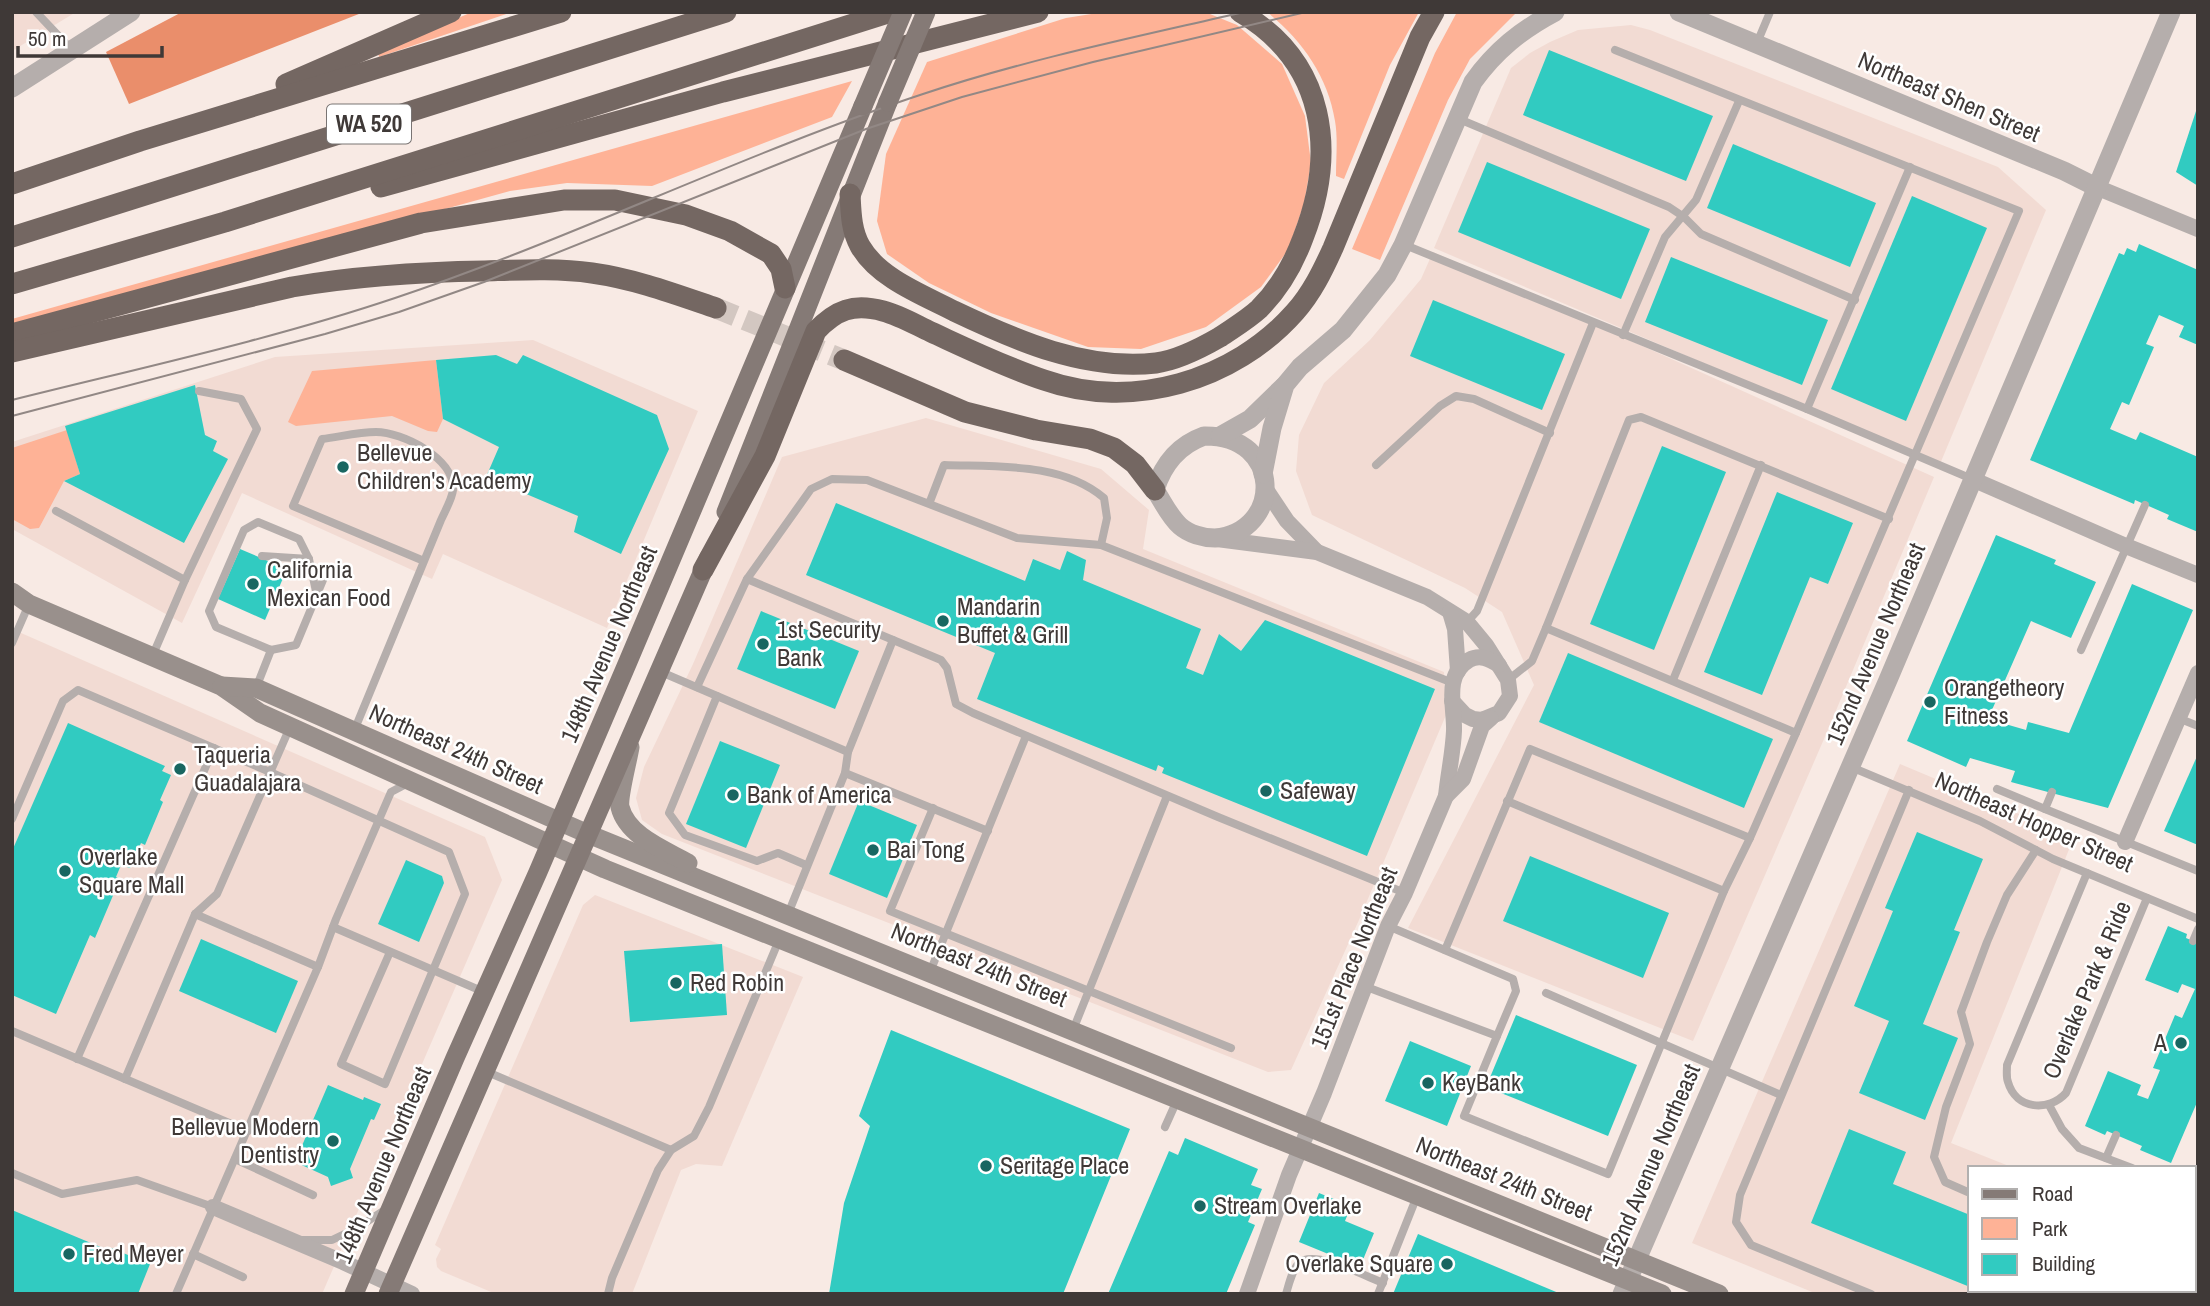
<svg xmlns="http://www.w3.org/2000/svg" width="2210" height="1306" font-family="'Archivo Narrow',sans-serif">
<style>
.built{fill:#f2dbd3}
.green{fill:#feb296}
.forest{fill:#ea8e6b}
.building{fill:#31cbc1}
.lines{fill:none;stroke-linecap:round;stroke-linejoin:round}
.motorway-tunnel{stroke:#d3c7c1;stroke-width:21;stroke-dasharray:21 10;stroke-linecap:butt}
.service{stroke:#b5aeac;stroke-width:8}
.minor{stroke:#b5aeac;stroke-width:16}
.tertiary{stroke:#b5aeac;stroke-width:19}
.secondary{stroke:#99908c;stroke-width:19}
.primary{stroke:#857a76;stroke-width:19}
.motorway{stroke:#746762;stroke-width:21}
.tram{stroke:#928885;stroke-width:2}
.primary-bridge{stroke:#857a76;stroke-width:19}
.poi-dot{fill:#196661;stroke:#fff;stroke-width:2.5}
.labels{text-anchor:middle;stroke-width:5;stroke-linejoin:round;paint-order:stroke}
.shield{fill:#fff;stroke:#797473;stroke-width:2}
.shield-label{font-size:23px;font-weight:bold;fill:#3f3937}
.street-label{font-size:24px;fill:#3f3937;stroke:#fff}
.poi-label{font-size:24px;fill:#3f3937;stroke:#fff;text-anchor:start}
</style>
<rect width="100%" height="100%" fill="#f8eae4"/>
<g class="built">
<path d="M12 12H76L12 51Z"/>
<path d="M1631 25 1650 30 1998 167 2046 210 1940 464 1434 248 1511 68 1530 53 1550 42 1578 30Z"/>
<path d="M1433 252 1934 477 1827 732 1693 1041 1408 928 1534 685 1502 612 1465 588 1312 515 1296 471 1299 435 1324 383 1370 340 1421 279Z"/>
<path d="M533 340 698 411 607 628 443 554 432 579 242 493 182 623 12 529V442L275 357Z"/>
<path d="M926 418 1101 469 1149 510 1143 549 1444 672 1446 715 1359 920 1291 1070 1268 1072 662 834 642 820 636 798 644 767 693 664 782 457Z"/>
<path d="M12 629 485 837 502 880 322 1294H12Z"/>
<path d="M1900 764 2074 837 1951 1143 2014 1168H1970V1290H2140L2139 1294H1817L1692 1243Z"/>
<path d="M595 895 803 977 722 1166 696 1164 681 1170 632 1294H496L441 1271 437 1267 436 1259 441 1249 435 1245 583 905Z"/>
</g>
<g class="green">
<path d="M472 12H512L379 57 378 53Z"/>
<path d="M1104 12H1205L1237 25 1282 64 1305 116 1311 163 1304 204 1288 250 1261 287 1206 327 1141 349 1088 347 991 313 929 283 887 254 877 221 886 154 927 62 1066 18Z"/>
<path d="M1267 12H1419L1390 65 1344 179 1336 176C1336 158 1338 138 1335 121 1328 76 1301 39 1267 12Z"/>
<path d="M1457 12H1517L1470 59 1448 100 1380 260 1352 249 1435 53Z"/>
<path d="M852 81 832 117 652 186 567 183 510 191 12 329V319Z"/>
<path d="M436 360 443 419 437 432 428 431 392 416 296 426 288 422 312 371Z"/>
<path d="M67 430 80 474 64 481 39 528 30 529 12 519V448Z"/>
</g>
<path class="forest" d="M182 12H364L129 104 106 52Z"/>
<g class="building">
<path d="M1549 50 1713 116 1686 181 1523 115Z"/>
<path d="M2197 108H2198V186L2176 172Z"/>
<path d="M1733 144 1876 203 1850 267 1707 208Z"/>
<path d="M1487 162 1650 229 1621 299 1458 232Z"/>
<path d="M1912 196 1987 228 1906 421 1831 389Z"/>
<path d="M2139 244 2198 270V345L2179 337 2184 326 2159 315 2146 344 2154 347 2129 405 2122 402 2110 429 2136 440 2140 432 2198 457V532L2167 519 2169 515 2135 500 2134 504 2030 460 2119 253 2124 255 2127 248 2136 252Z"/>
<path d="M1671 257 1828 320 1802 385 1645 322Z"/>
<path d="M1433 300 1565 354 1542 410 1410 356Z"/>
<path d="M496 355 517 364 523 355 657 415 669 449 621 554 574 532 578 516 486 477 499 447 443 419 436 360Z"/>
<path d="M195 385 205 435 217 441 213 451 228 459 184 543 64 481 80 474 65 426Z"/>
<path d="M1662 446 1726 472 1654 650 1590 624Z"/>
<path d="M1777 492 1853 523 1828 584 1810 577 1762 695 1704 672Z"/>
<path d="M836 503 1025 581 1033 559 1060 570 1067 551 1086 560 1083 580 1201 629 1186 668 1203 675 1219 634 1241 651 1265 620 1435 689 1367 856 1162 773 1164 768 1158 765 1156 771 977 699 995 653 806 575Z"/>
<path d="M1996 535 2056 560 2054 564 2096 582 2071 638 2031 621 1988 719 2026 730 2028 722 2069 733 2132 584 2193 610 2108 808 2011 782 2015 771 1970 758 1966 767 1907 741Z"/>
<path d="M240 549 287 569 265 620 218 599Z"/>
<path d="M761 611 859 651 835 709 737 669Z"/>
<path d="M1568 653 1773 739 1744 808 1539 722Z"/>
<path d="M68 723 165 766 162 771 171 775 160 800 163 802 145 845 141 843 130 868 121 865 116 877 120 879 95 938 90 935 56 1014 12 995V851Z"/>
<path d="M720 741 780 765 746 848 686 824Z"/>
<path d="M2198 754V845L2164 831Z"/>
<path d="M859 801 917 825 887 898 829 874Z"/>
<path d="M1917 832 1983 859 1954 930 1960 932 1923 1024 1958 1038 1925 1120 1859 1093 1889 1021 1854 1006 1893 911 1885 908Z"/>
<path d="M1530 856 1669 913 1643 978 1503 921Z"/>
<path d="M406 860 442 876 444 883 419 942 378 924Z"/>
<path d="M2168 926 2187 934 2186 938 2198 943V1100L2171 1163 2140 1150 2142 1146 2107 1131 2105 1135 2085 1126 2108 1071 2141 1085 2137 1095 2148 1099 2160 1070 2153 1068 2175 1015 2182 1018 2195 989 2182 984 2178 993 2145 980Z"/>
<path d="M201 939 298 981 276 1033 179 991Z"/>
<path d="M722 944 727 1015 630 1022 624 951Z"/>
<path d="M1516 1015 1637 1065 1608 1136 1486 1087Z"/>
<path d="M891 1030 1130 1129 1063 1294H829L844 1203 870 1126 859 1116Z"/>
<path d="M1410 1041 1471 1066 1447 1126 1385 1101Z"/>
<path d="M328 1085 363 1100 364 1097 381 1104 374 1120 371 1119 350 1169 353 1178 331 1186 328 1177 295 1162Z"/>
<path d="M1849 1129 1906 1152 1893 1184 1970 1215V1287L1811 1223Z"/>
<path d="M1185 1138 1258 1169 1251 1185 1262 1189 1248 1222 1255 1225 1226 1294H1108L1169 1151 1178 1155Z"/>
<path d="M1319 1193 1351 1206 1345 1221 1374 1233 1360 1267 1299 1242Z"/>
<path d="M12 1210 110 1251 111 1248 150 1264 138 1294H12Z"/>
<path d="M1418 1234 1561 1294H1393Z"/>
<path d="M2194 1239 2198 1240V1294H2158L2160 1290H2194Z"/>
<path d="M1978 1290H2102L2101 1294H1986Z"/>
</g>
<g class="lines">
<path class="motorway-tunnel" d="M716 308 844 360"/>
<g class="service">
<path d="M36 12 71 49"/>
<path d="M1757 43 1770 12"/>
<path d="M1459 119 1669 207 1684 217 1701 234 1855 300"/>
<path d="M1405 245 1807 409 1972 479"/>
<path d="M1623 335 1665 237 1696 200 1739 101"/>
<path d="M1807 409 1910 167"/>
<path d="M1376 465 1440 406 1456 396 1474 399 1550 433"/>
<path d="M56 511 185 580 152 657"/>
<path d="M1101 545 1453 683"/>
<path d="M262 556 309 559"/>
<path d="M747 579 941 660 947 668 956 704 973 713 1218 817 1405 893"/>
<path d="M185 580 257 429 241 399 199 391"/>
<path d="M317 596 309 559 299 539 258 522 244 530 209 611 216 627 271 650 296 645 323 580"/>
<path d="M1467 622 1477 611 1593 323"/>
<path d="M1546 628 1629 420 1641 417 1889 519"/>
<path d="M12 643 29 604"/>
<path d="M2081 650 2145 505"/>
<path d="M661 672 848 752"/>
<path d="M1508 680 1532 661 1546 628 1796 733"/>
<path d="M1673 680 1761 465"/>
<path d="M697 687 747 579 811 489 832 479 867 480 1017 538 1101 545 1107 518 1104 498C1062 462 997 467 944 465L929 504"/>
<path d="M256 688 271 650"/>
<path d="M717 696 669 813 685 835 757 861 778 853 806 865"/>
<path d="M2178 718 2198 726"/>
<path d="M354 731 441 520C445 511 452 499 453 490 455 458 402 432 376 432 358 432 339 437 322 439L293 506 424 561"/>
<path d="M1851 767 1980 821 2053 859 2198 919"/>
<path d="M845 773 988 831"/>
<path d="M1997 789 2045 809"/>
<path d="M2052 792 2045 809 2198 871"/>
<path d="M1507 801 1724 891"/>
<path d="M933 808 890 911 1231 1048"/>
<path d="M12 819 63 701 78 690 270 772 449 852 465 894 385 1084 341 1064 390 952"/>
<path d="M2087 873 2007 1065C2007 1071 2006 1077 2008 1082 2016 1110 2049 1112 2066 1093L2147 898"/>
<path d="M195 914 318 967"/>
<path d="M788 914 845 773 848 752 893 640"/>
<path d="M1388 926 1513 979 1516 991 1497 1036"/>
<path d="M333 927 484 992"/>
<path d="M2193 941 2198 929"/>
<path d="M1445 950 1530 749 1750 838"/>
<path d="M930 972 1026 736"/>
<path d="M1364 986 1497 1036 1464 1116 1608 1174 1724 891 1750 838 1796 733 2019 211 1615 50"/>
<path d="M1546 993 1781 1095"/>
<path d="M1073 1030 1167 796"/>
<path d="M12 1031 248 1131"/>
<path d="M77 1059 214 748"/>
<path d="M485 1071 671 1150"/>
<path d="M125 1079 195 914 217 894 290 727"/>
<path d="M2049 1105 2062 1129 2079 1148 2132 1168"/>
<path d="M1165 1127 1178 1098"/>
<path d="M2106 1158 2116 1135"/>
<path d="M235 1159 313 1195"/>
<path d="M12 1173 62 1194 137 1180 213 1207"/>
<path d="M1970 1193 1945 1182 1934 1157 1946 1107 1970 1044 1961 1012 1987 942 2007 895 2036 850"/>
<path d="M2194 1193 2198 1194"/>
<path d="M302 1240H332L359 1227 386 1209"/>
<path d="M193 1254 243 1277"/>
<path d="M176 1294 318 967 336 919 391 792 410 782"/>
<path d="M608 1294 612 1278 658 1170 671 1150 694 1136 709 1107 779 940"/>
<path d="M1286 1294C1289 1284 1292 1270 1299 1263 1314 1249 1365 1276 1383 1283"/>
<path d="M1378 1294 1417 1196"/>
<path d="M1871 1294 1751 1245 1736 1222 1740 1195 1909 790"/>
<path d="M2130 1294 2131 1290"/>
</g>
<g class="minor">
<path d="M2096 187 2198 229"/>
<path d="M1972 479 2126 546 2198 575"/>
<path d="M1265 488 1287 521 1317 552"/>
<path d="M1217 539 1317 552 1427 597 1467 622 1486 645 1508 680 1510 696 1499 713 1482 720 1473 719 1465 715 1452 701"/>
<path d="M1450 612 1455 629 1458 671"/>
<path d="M1446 796C1448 775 1453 753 1454 731 1455 708 1443 675 1469 660 1480 654 1489 659 1499 665"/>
<path d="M2125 842 2198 673"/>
<path d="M213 1207 343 1262 412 1294"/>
<path d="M1247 1294 1289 1175 1324 1093 1388 926 1405 893 1446 796 1463 779 1482 726 1491 718"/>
</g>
<g class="tertiary">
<path d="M1679 12 2064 171 2096 187"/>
<path d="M12 88 131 12"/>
<path d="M1204 436C1284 435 1283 532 1215 538 1203 538 1189 534 1180 526 1169 516 1163 502 1155 490 1163 464 1179 445 1204 436Z"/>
<path d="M1220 436 1250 419 1284 386"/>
<path d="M1263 474 1272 428 1285 385 1300 367 1343 330 1387 275 1403 245 1473 82C1495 51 1521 30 1555 12"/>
<path d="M1622 1294 1888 680 2171 12"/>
</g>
<g class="secondary">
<path d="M12 592 29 604 221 686 260 713 605 869 1662 1294"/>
<path d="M222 686 256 688 588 834 1719 1294"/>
<path d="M630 747C628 760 618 797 620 807 627 836 665 850 688 863"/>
</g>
<g class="primary">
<path d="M726 512 888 102"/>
<path d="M354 1294 455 1058 538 872 627 664 863 106"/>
<path d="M388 1294 709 557"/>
</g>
<g class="motorway">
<path d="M286 84 451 12"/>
<path d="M12 184 140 141 561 12"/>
<path d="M381 187 723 92 1038 12"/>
<path d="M850 194C851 212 851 230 860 246 878 278 923 295 954 311 1017 341 1086 371 1156 363 1178 360 1201 348 1220 337 1233 328 1247 320 1259 309 1279 289 1293 265 1303 238 1337 152 1326 62 1240 12"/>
<path d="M12 237 726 12"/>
<path d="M12 284 225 222 891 12"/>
<path d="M12 334 421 223 564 200H615L686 215 730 231 771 254 781 269 785 288"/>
<path d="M12 352 292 287C356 276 420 272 485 271 520 270 557 268 592 273 635 279 675 294 716 308"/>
<path d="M844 360 965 412 1036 430 1090 439 1114 448 1135 464 1155 490"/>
<path d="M703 570 765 456 816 331C836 310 853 303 883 311 899 315 916 325 931 332 968 349 1005 367 1044 380 1132 411 1234 381 1295 312 1312 293 1323 270 1333 248L1420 37 1434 12"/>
</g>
<g class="tram">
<path d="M12 400C140 368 270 340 395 298 574 238 744 153 923 94 1028 59 1136 37 1244 12"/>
<path d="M12 416 325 334 399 312 484 282 866 129 962 97 1093 62 1306 12"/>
</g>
<g class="primary-bridge">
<path d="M888 102 926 12"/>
<path d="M863 106 903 12"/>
</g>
</g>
<g class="poi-dot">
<circle cx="343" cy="467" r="7"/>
<circle cx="253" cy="584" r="7"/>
<circle cx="943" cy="621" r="7"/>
<circle cx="763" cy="644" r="7"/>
<circle cx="1930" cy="702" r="7"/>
<circle cx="180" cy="769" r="7"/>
<circle cx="1266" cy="791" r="7"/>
<circle cx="733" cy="795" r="7"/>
<circle cx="873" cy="850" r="7"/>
<circle cx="65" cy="871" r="7"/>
<circle cx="676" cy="983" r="7"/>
<circle cx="2181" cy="1043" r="7"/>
<circle cx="1428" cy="1083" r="7"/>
<circle cx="333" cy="1141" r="7"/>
<circle cx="986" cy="1166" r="7"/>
<circle cx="1200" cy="1206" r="7"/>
<circle cx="69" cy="1254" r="7"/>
<circle cx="1447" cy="1264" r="7"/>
</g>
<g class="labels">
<rect class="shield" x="327" y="104.5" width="84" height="39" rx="5"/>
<g class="shield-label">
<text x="369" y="132">WA 520</text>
</g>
<g class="street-label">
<text transform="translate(1949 97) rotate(23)" y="8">Northeast Shen Street</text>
<text transform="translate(609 644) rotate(-67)" y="8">148th Avenue Northeast</text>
<text transform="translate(1876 644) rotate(-67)" y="8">152nd Avenue Northeast</text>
<text transform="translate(456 749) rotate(24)" y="8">Northeast 24th Street</text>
<text transform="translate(2034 822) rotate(24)" y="8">Northeast Hopper Street</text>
<text transform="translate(1354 958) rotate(-68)" y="8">151st Place Northeast</text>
<text transform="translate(979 965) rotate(22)" y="8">Northeast 24th Street</text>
<text transform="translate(2087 990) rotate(-67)" y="8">Overlake Park &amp; Ride</text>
<text transform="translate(383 1165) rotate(-67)" y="8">148th Avenue Northeast</text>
<text transform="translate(1651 1165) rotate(-67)" y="8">152nd Avenue Northeast</text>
<text transform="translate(1504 1179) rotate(22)" y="8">Northeast 24th Street</text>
</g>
<g class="poi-label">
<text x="357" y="461">Bellevue<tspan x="357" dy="28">Children's Academy</tspan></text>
<text x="267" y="578">California<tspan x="267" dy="28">Mexican Food</tspan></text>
<text x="957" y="615">Mandarin<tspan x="957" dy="28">Buffet &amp; Grill</tspan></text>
<text x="777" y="638">1st Security<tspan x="777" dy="28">Bank</tspan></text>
<text x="1944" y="696">Orangetheory<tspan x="1944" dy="28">Fitness</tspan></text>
<text x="194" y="763">Taqueria<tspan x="194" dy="28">Guadalajara</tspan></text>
<text x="1280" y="799">Safeway</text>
<text x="747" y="803">Bank of America</text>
<text x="887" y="858">Bai Tong</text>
<text x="79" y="865">Overlake<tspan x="79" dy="28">Square Mall</tspan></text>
<text x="690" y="991">Red Robin</text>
<text x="2167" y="1051" text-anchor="end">A</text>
<text x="1442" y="1091">KeyBank</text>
<text x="319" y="1135" text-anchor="end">Bellevue Modern<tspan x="319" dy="28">Dentistry</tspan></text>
<text x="1000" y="1174">Seritage Place</text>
<text x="1214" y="1214">Stream Overlake</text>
<text x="83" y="1262">Fred Meyer</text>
<text x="1433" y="1272" text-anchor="end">Overlake Square</text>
</g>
</g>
<rect width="2210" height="1306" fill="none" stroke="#3f3937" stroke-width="28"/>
<rect x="1968" y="1166" width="228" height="126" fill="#ffffff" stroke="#b2b0af" stroke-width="2"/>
<rect x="1982" y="1189" width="35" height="10" fill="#857a76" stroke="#b2b0af" stroke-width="2"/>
<text x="2032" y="1201" font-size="21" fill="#3f3937">Road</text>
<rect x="1982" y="1218" width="35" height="21" fill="#feb296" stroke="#b2b0af" stroke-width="2"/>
<text x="2032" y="1236" font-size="21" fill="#3f3937">Park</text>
<rect x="1982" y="1254" width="35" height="21" fill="#31cbc1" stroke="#b2b0af" stroke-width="2"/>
<text x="2032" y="1271" font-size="21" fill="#3f3937">Building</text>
<path d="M18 46v10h144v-10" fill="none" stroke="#3f3937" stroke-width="3.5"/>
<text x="28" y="46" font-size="21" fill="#3f3937" stroke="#ffffff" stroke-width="5" paint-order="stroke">50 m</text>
</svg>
